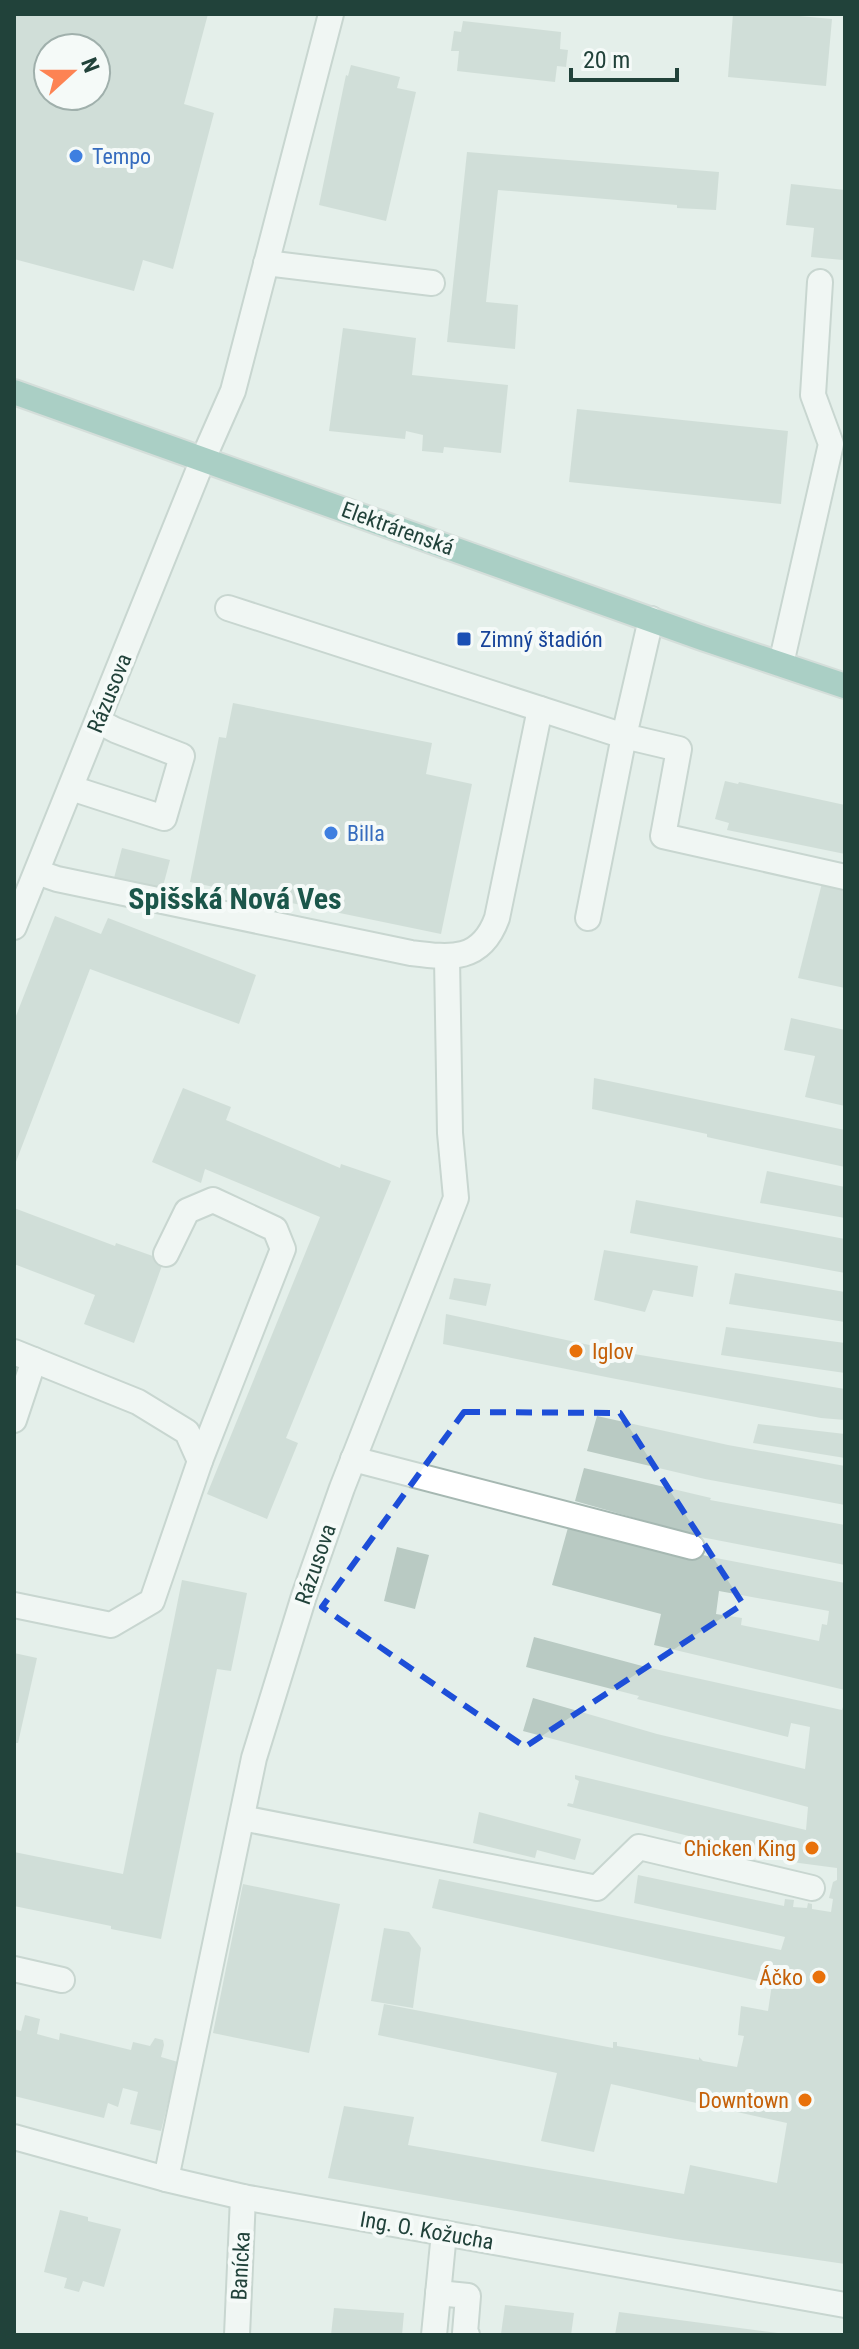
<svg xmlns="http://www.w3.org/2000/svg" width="859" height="2349" font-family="'Roboto Condensed',sans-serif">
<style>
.building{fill:#b9cac3;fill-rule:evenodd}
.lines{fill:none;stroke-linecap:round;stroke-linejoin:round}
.minor-casing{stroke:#a6b8b2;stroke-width:28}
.major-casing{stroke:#c1cac8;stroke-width:28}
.minor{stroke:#fff;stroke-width:24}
.major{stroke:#65a899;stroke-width:24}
.marked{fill:none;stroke:#1d4ed8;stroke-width:6;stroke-dasharray:16 10;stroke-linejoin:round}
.shop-dot{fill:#3f7fe0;stroke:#f5faf8;stroke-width:3}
.transit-dot{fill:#1a4fb4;stroke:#f5faf8;stroke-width:3}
.food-dot{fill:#e8710a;stroke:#f5faf8;stroke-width:3}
.labels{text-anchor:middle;stroke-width:8;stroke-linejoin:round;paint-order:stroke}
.shop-label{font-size:22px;fill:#366cbe;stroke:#f5faf8;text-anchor:start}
.street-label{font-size:22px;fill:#21423a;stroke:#f5faf8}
.transit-label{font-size:22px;fill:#164399;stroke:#f5faf8;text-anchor:start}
.food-label{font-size:22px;fill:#c56008;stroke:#f5faf8;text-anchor:end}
.district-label{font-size:30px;font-weight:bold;fill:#1b564a;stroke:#f5faf8}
</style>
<rect width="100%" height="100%" fill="#e4efea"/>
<g class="building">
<path d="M14 14H208L184 104 214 113 173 269 143 260 134 291 14 259ZM48 48H96V96H48Z"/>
<path d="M733 14H778L832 19 826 86 728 77Z"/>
<path d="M463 21 561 32 560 49 568 50 566 67 557 66 555 82 457 71 459 51H451L454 31 461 32Z"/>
<path d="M351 65 400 77 397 88 416 92 386 221 319 205 346 75 348 76Z"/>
<path d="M467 152 719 172 716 210 677 208V205L498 190 486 302 518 305 515 349 447 342Z"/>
<path d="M791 184 845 190V237L843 260 811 257 814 228 786 225Z"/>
<path d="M343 328 416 338 412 375 508 385 501 453 444 447 443 453 422 451 423 435 406 431 405 439 329 431Z"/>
<path d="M577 409 788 431 781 504 569 482Z"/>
<path d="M233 703 432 743 426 774 472 784 441 934 190 882 219 737 226 738Z"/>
<path d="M725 781 738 784 739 782 845 805V854L727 830 729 823 715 819Z"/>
<path d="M122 848 170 860 162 890 114 878Z"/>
<path d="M822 883 845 888V988L798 978Z"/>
<path d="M55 916 101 934 108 918 256 975 239 1024 90 969 14 1167V1021Z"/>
<path d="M791 1018 845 1030V1106L805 1097 815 1056 784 1050Z"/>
<path d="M594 1078 845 1130V1167L707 1137V1134L592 1109Z"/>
<path d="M183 1088 231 1107 226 1120 340 1168 341 1164 391 1181 286 1438 298 1443 267 1519 207 1494 320 1217 205 1169 201 1183 152 1162Z"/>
<path d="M767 1171 845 1187V1218L760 1203Z"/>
<path d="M636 1200 845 1239V1273L630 1233Z"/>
<path d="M14 1208 115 1246 116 1243 164 1260 134 1343 84 1324 95 1295 14 1264Z"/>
<path d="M604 1250 698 1266 693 1297 653 1290 645 1312 594 1300Z"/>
<path d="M735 1273 845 1292V1322L729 1304Z"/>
<path d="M454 1278 491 1284 486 1306 449 1299Z"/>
<path d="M446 1314 622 1352 845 1389V1420L821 1418 611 1378 443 1344Z"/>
<path d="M726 1327 845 1343V1373L721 1355Z"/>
<path d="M597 1416 728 1445 845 1466V1505L705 1479 587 1451Z"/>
<path d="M758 1424 845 1434V1458L753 1443Z"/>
<path d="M584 1468 711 1498 710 1500 845 1525V1565L701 1537 575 1501Z"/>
<path d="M569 1524 716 1558 845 1583V1690L654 1645 661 1614 552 1585ZM719 1591 829 1611 827 1625 822 1624 819 1641 741 1625 742 1618 716 1614Z"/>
<path d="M397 1547 429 1555 415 1609 384 1601Z"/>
<path d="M182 1580 247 1593 231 1671 217 1669 161 1939 111 1929V1926L14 1906V1852L123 1874Z"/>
<path d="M534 1637 646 1667 842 1710 845 1701V2264L676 2239 328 2178 344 2106 414 2117 408 2145 684 2194 690 2165 777 2183 787 2123 611 2084 594 2152 541 2141 557 2073 378 2035 384 2004 613 2048V2042H617V2046L699 2060V2057L703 2061 737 2067 744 2036 738 2035 741 2006 768 2011 772 1984 432 1908 439 1879 781 1950 785 1937 634 1903 638 1875 784 1906 785 1899 794 1900 793 1907 807 1908 808 1903 812 1904V1909L831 1912 833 1899 829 1898 833 1882 837 1880V1868L799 1863 567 1806 568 1803 573 1804 579 1781 575 1779V1775L806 1830 808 1807 523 1731 533 1698 657 1734 805 1769 810 1727 791 1723 788 1737 637 1699 639 1696 526 1667Z"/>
<path d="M14 1653 37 1658 18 1743H14Z"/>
<path d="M479 1812 581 1839 575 1860 537 1850 535 1858 473 1843Z"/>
<path d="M243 1884 340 1904 309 2053 213 2033Z"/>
<path d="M384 1928 409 1932 421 1948 413 2008 371 2001Z"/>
<path d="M25 2015 40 2019 37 2034 59 2040 60 2033 131 2050 133 2042 150 2046 155 2038 163 2040 164 2045 161 2057 178 2062 161 2131 130 2124 138 2092 123 2088 118 2107 108 2103 104 2118 14 2096V2029L21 2031Z"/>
<path d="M60 2210 88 2217V2221L121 2229 104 2287 83 2281 79 2292 64 2288 67 2278 44 2272Z"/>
<path d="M505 2305 574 2313 571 2335 501 2334Z"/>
<path d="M334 2308 404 2313 402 2335H331Z"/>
<path d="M619 2312 778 2333 777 2335H615Z"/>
</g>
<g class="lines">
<g class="minor-casing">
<g id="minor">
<path d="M266 263 432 283"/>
<path d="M228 608 624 736 588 918"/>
<path d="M651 619 624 736 679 749 663 836 845 877"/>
<path d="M781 664 831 444 813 395 820 282"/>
<path d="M71 788 164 818 182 756 115 730 98 721"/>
<path d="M37 872 57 879 411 953C451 958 481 962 497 918L540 709"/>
<path d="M14 927 203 459 233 391 331 14"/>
<path d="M166 1254 187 1211 213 1200 275 1229 283 1249 200 1461"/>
<path d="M14 1352 138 1402 187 1432 200 1461 152 1601 111 1625 14 1605"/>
<path d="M14 1420 34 1360"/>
<path d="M353 1459 692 1547"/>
<path d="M242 1818 597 1888 639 1847 812 1888"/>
<path d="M14 1969 62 1980"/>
<path d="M14 2137 166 2179 243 2197 845 2305"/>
<path d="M166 2179 254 1758 304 1596 342 1488 456 1198 450 1133 447 958"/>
<path d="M438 2293 468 2296 465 2333 467 2335"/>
<path d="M237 2335 243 2197"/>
<path d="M434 2335 444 2233"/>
</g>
</g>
<g class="major-casing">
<path id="major" d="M14 392 702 638 845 686"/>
</g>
<use href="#minor" class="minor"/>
<use href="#major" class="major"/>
</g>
<path d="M0 0H859V2349H0ZM464 1412 620 1413 743 1604 525 1747 322 1607Z" fill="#e4efea" fill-opacity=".55" fill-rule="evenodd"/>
<path class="marked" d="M464 1412 620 1413 743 1604 525 1747 322 1607Z"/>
<g class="shop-dot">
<circle cx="76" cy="156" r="8"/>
<circle cx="331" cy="833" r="8"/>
</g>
<rect class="transit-dot" x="456" y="631" width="16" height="16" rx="4"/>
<g class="food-dot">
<circle cx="576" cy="1351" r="8"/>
<circle cx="812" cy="1848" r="8"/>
<circle cx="819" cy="1977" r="8"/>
<circle cx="805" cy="2100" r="8"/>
</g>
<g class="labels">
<g class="shop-label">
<text x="92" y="164">Tempo</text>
<text x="347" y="841">Billa</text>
</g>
<g class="street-label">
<text transform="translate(398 528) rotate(20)" y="8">Elektrárenská</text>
<text transform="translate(109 693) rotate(-68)" y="8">Rázusova</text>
<text transform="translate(315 1564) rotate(-71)" y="8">Rázusova</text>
<text transform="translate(427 2230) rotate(10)" y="8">Ing. O. Kožucha</text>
<text transform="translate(240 2266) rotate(-87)" y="8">Banícka</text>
</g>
<g class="transit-label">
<text x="480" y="647">Zimný štadión</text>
</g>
<g class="food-label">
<text x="592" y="1359" text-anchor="start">Iglov</text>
<text x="796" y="1856">Chicken King</text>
<text x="803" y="1985">Áčko</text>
<text x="789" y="2108">Downtown</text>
</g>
<g class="district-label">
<text x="235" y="909">Spišská Nová Ves</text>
</g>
</g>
<rect width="859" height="2349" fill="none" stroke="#21423a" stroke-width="32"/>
<g transform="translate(72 72) rotate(69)"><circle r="38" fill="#f5faf8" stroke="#a0b0ac" stroke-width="2"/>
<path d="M0-6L14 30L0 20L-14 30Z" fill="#fd8353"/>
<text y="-12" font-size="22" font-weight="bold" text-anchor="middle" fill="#21423a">N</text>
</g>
<path d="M571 68v12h106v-12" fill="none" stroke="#21423a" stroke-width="4"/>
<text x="583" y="68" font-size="24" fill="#21423a" stroke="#f5faf8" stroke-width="6" paint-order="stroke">20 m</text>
</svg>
